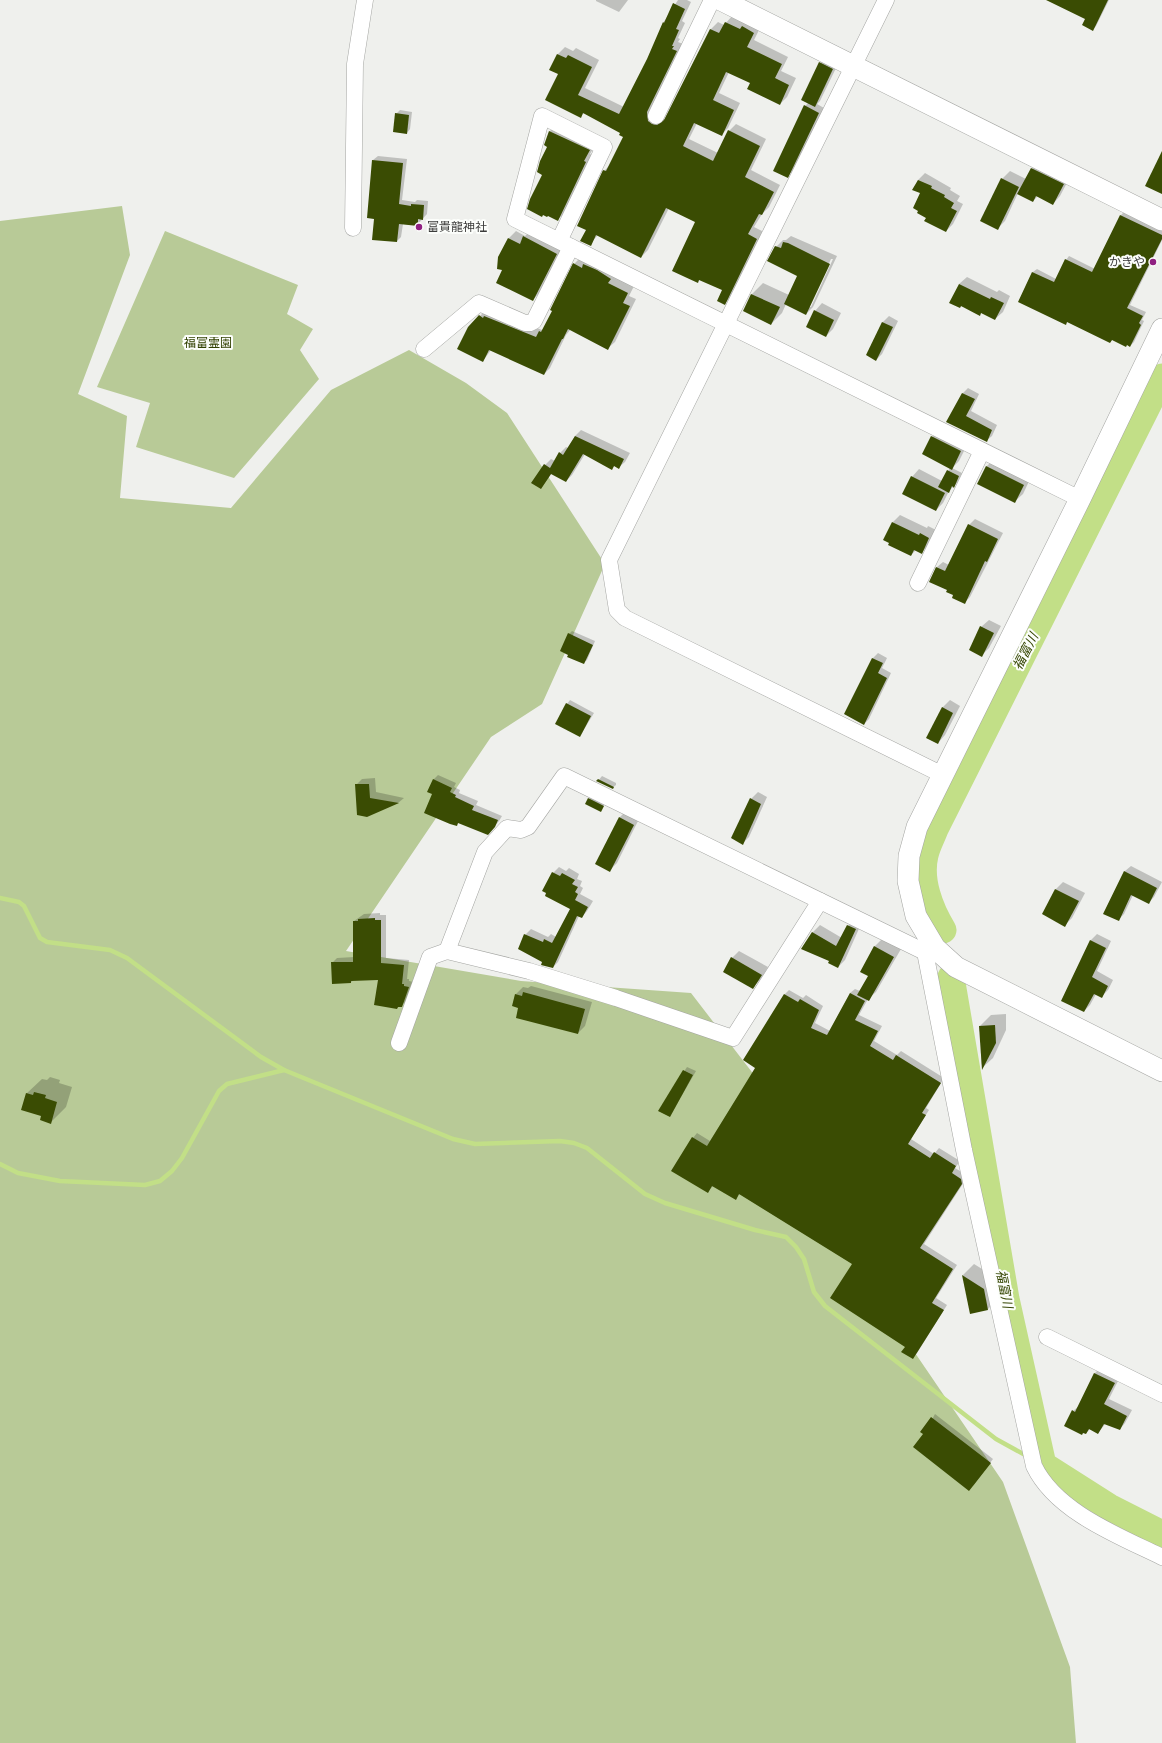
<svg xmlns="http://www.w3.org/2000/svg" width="1162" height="1743" font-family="Helvetica,'Noto Sans JP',sans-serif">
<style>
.green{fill:#b8ca97}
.shadow{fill:#0003;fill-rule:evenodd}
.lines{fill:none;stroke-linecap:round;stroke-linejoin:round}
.stream{stroke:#c2df87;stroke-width:4.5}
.river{stroke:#c2df87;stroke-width:27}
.building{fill:#3a4c03}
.minor-casing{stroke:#a4a5a2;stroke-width:17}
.tertiary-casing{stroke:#a4a5a2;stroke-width:22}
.minor{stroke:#fff;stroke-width:16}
.tertiary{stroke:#fff;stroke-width:21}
.poi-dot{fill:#902082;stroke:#fcfefb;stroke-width:1.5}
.labels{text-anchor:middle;stroke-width:4;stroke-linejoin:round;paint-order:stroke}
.poi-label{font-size:12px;fill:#3c3c3b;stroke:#fcfefb;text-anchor:start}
.park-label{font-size:12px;fill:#304000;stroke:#fcfefb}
.water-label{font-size:13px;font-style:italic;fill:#354603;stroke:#fcfefb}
</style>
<rect width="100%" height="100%" fill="#eff0ed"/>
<g class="green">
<path d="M122 206 130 255 78 394 127 416 120 498 231 508 331 390 409 350 466 383 507 413 605 564 542 704 491 737 346 951 521 981 691 993 788 1119 896 1325 1003 1482 1070 1667 1076 1743H0V221Z"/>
<path d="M165 231 298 285 287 314 313 329 300 350 319 379 234 478 136 447 150 403 97 387Z"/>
</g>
<g class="shadow">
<path d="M628 0 619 12 596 1V0Z"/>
<path d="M678 0H687L691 2 682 21 685 23 678 38 680 39 678 42 683 44 659 118 665 119 667 117 711 29 718 22 724 25 733 15 761 26 754 40 788 57 781 71 796 78 787 97 780 104 752 83 729 72 719 93 740 103 728 128 721 135 697 123 689 139 718 153 729 131 736 124 766 139 751 170 780 185 769 207 762 214 754 227 764 232 731 297 724 304 723 290 700 279 697 282 696 222 669 208 648 250 641 257 598 235 590 244 587 230 604 171 610 165 624 136 621 132 584 113 580 117 559 74 558 54 565 47 573 51 576 48 599 60 585 88 624 107 648 59 663 23Z"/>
<path d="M1062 0H1109L1096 26 1093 29 1086 18Z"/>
<path d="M825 58 838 64 820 101 817 104 824 108 793 171 787 176 805 106 808 103 820 63Z"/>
<path d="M400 110 412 112 410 129 407 133 396 114Z"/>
<path d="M556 125 596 144 590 154 592 155 565 213 558 219 543 174 548 146 545 145 550 131Z"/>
<path d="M378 156 407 159 402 200 415 202 417 200 428 201 427 214 417 225 403 224 401 237 397 241 375 218 373 160Z"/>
<path d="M1039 161 1070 177 1060 196 1053 204 1038 196 1033 201 1018 193 1005 221 997 229 1002 179 1010 171 1026 179 1032 169Z"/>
<path d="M925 173 951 188 950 190 960 196 957 201 963 204 953 224 946 231 927 217 921 193 914 189 918 180Z"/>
<path d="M1124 212 1162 230V240L1130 305 1146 312 1142 320 1144 321 1134 342 1130 346 1113 339 1110 342 1068 321 1065 324 1019 301 1033 272 1037 269 1056 279 1066 260 1069 256 1095 269 1121 215Z"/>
<path d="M531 230 563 247 540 292 533 300 504 269 509 238 516 231 525 236Z"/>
<path d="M791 236 837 256 813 307 806 314 786 304 782 313 771 324 744 311 752 294 763 283 789 295 799 276 776 247 783 240H786ZM831 259H833L811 307H809Z"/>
<path d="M581 257 634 286 629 296 636 299 615 342 608 348 571 329 566 335 550 368 544 374 491 350 483 361 469 327 487 309H492L542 330 545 327 574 264Z"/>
<path d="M967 277 997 292 999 290 1010 296 1003 312 995 319 982 312 980 314 962 306 960 307 959 284Z"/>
<path d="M822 303 841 313 833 329 826 336 815 311Z"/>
<path d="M889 316 898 321 882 354 876 360 867 355 883 322Z"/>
<path d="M968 388 979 394 971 411 997 425 992 436 986 441 948 422 962 394Z"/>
<path d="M581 430 630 453 625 462 619 467 615 465 612 468 585 454 572 475 566 481 552 473 541 488 545 465 551 459 555 461 560 453 566 447 568 448 575 436Z"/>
<path d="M939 430 968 443 959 461 952 468 962 473 957 483 949 491 943 503 936 510 912 477 919 469 942 481 950 468 932 437Z"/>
<path d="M994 459 1031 477 1023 494 1015 501 986 467Z"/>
<path d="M900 515 927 528 928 526 936 530 929 545 921 553 916 550 911 555 893 522Z"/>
<path d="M975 519 1003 533 970 597 964 603 948 590 930 581 937 567 943 562 949 565 969 525Z"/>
<path d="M989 620 1001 626 989 648 982 655 981 627Z"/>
<path d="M572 631 595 641 587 660 583 663 569 634Z"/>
<path d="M878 653 887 658 882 668 891 673 869 719 864 724 845 714 873 658Z"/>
<path d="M570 700 594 713 580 736 567 704Z"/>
<path d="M950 700 960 706 945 735 938 743 942 708Z"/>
<path d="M438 775 456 783 454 787 460 790 459 793 478 801 476 805 502 816 499 821 488 834 459 822 456 825 434 794 433 780Z"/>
<path d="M602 776 616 783V785L612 788 598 781Z"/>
<path d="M375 778 376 792 404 798 398 803 367 816 356 785 362 779Z"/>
<path d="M758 792 767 797 749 837 743 843 751 799Z"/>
<path d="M592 795 606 802 600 811 589 799Z"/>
<path d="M627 810 640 817 617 863 610 870 620 817Z"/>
<path d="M1131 866 1162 882 1154 897 1148 903 1133 895 1124 914 1118 920 1104 913 1125 871Z"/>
<path d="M559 867 566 871 569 868 579 874 577 879 582 881 580 886 583 888 580 894 593 901 587 911 582 917 579 916 558 962 553 967 544 962 525 935 531 929 548 937 551 934 556 937 571 908 553 873Z"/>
<path d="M1063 882 1085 893 1072 918 1065 925 1043 914 1056 889Z"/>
<path d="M380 913V915H386V958L409 960 407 979H409V981L414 982 407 1001 397 1008 379 979 354 980 351 982 333 983 332 963 337 958 354 957V921L364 914Z"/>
<path d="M855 919 862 922 845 960 838 967 830 961 802 948 813 932 820 925 842 938 848 926Z"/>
<path d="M1097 934 1111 941 1097 971 1113 980 1108 990 1102 996 1096 994 1090 1005 1084 1011 1062 1000 1091 940Z"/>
<path d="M882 939 901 949 876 992 868 999 859 1015 882 1026 874 1041 897 1055 901 1051 944 1078 926 1108 929 1110 911 1139 934 1154 939 1148 960 1161 955 1168 965 1174 966 1179 924 1244 957 1265 936 1298 947 1305 917 1353 912 1357 853 1264 740 1194 735 1198 714 1185 707 1192 693 1138 697 1133 710 1141 756 1068 744 1060 785 994 789 990 803 998 806 995 823 1006 815 1023 830 1031 850 993 855 989 860 991 869 976 862 972 875 946Z"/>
<path d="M739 951 768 967 760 980 753 987 732 958Z"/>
<path d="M531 986 592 1002 585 1026 578 1033 520 1007 516 994 523 987 528 988Z"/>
<path d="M1006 1014V1030L993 1058 982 1068 980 1026 991 1015Z"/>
<path d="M687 1067 696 1071 670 1116 676 1084Z"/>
<path d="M50 1077 60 1080 59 1083 72 1087 66 1107 51 1122 42 1115 26 1094 42 1079 47 1080Z"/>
<path d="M974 1264 995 1277 999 1298 988 1309 971 1313 963 1275Z"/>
<path d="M1100 1368 1120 1377 1109 1399 1132 1410 1125 1423 1120 1429 1106 1423 1098 1433 1090 1429 1086 1433 1073 1411 1079 1406 1095 1373Z"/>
<path d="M935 1414 993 1459 973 1486 924 1434Z"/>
</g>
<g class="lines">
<g class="stream">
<path d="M0 898 19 902 24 906 40 938 47 942 110 950 127 958 261 1057 284 1070"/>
<path d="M0 1164 18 1173 60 1181 145 1185 160 1181 172 1171 182 1158 219 1091 227 1084 284 1070 453 1139 475 1144 560 1141 574 1143 587 1148 645 1194 665 1203 755 1230 786 1237 796 1247 804 1259 814 1292 825 1306 996 1439 1027 1456"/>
</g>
<g class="river">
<path d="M943 930C930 909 919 880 925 855 927 846 932 837 935 829L1162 377"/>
<path d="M951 977 1006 1299 1043 1465 1109 1507 1162 1534"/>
</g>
</g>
<g class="building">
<path d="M1046 0H1108L1093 31 1082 25 1085 19Z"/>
<path d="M673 3 685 9 676 29 679 30 672 46H674L672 49 677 51 647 112 648 121 652 124 657 125 664 120 710 29 719 33 725 22 740 29 742 26 754 33 747 47 782 64 775 78 789 85 780 105 747 89 750 83 726 72 713 100 734 110 722 136 694 123 683 146 713 161 728 130 760 146 745 177 774 192 762 215 759 214 748 234 757 239 725 305 717 301 722 290 699 280 698 283 672 271 695 222 666 208 641 258 596 235 591 246 580 241 586 230 577 226 603 170 606 171 623 137 619 135 620 133 583 113 581 118 545 100 558 74 549 70 557 54 566 58 568 55 592 67 578 95 619 114 647 59 663 22 664 23Z"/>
<path d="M819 62 833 69 815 107 801 100Z"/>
<path d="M804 105 819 113 788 178 773 171Z"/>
<path d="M395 113 409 115 407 134 393 132Z"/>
<path d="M549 131 590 150 584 161 586 162 558 221 548 216 547 217 543 215 542 217 527 209 530 199 542 175 537 172 540 161 547 147 544 145Z"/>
<path d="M1162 151V194L1145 186Z"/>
<path d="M372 160 403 163 399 204 411 206V204L424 205 423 220 418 219V226L399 224 397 242 372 240 374 219 367 218Z"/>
<path d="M1031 168 1064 184 1053 205 1036 196 1033 202 1017 194Z"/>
<path d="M1001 178 1019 187 998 230 980 221Z"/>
<path d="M918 180 932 186 931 188 945 195 944 197 954 203 951 208 957 211 946 232 924 221 926 218 917 213 918 211 913 208 920 193 912 190Z"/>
<path d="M1120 215 1162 235V239L1127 308 1143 316 1139 323 1141 325 1130 347 1127 345 1126 347 1112 340 1110 343 1067 322 1066 325 1018 302 1032 272 1054 282 1065 259 1092 272Z"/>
<path d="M523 236 557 254 533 301 496 283 502 270 497 269 498 257 508 238 520 244Z"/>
<path d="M783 242 788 243 830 264 806 315 784 304 797 276 767 261 775 246 781 248Z"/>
<path d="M573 263 582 268 583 264 597 270 611 279 608 283 628 293 623 303 630 306 608 350 568 329 563 339H562L544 375 489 350 483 362 457 349 468 327 479 315 483 318 484 316 536 337 539 331 541 332 552 311 550 310Z"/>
<path d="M959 284 990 299 991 297 1004 303 995 320 981 313 980 316 961 306 960 308 949 303Z"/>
<path d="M751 294 780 307 771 325 743 311Z"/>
<path d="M814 310 834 320 826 337 806 327Z"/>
<path d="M882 322 893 327 876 361 866 355Z"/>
<path d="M962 393 975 399 966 416 992 430 987 442 946 422Z"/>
<path d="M575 436 624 459 619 469 614 466 612 470 583 454 566 482 551 474 541 489 531 483 544 464 550 468 559 452 563 455Z"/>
<path d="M931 436 961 451 952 470 922 454Z"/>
<path d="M986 466 1024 485 1015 503 977 484Z"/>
<path d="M947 470 959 476 954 488 952 486 949 493 938 487Z"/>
<path d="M911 476 945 493 936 511 902 494Z"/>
<path d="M892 522 919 535 920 533 929 538 922 554 914 550 911 556 888 545 889 543 883 540Z"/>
<path d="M968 524 998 539 987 562 985 561 965 604 952 598 953 595 946 592 947 590 929 582 936 567 945 571Z"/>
<path d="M980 626 994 633 982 657 969 650Z"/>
<path d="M568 633 593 645 584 664 567 657 568 655 560 651Z"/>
<path d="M872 658 883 663 878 673 887 678 864 725 844 714Z"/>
<path d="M566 703 591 716 580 737 555 724Z"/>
<path d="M942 707 953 713 938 744 926 738Z"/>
<path d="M433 779 452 788 450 792 456 795 455 797 474 806 472 810 498 820 495 827 488 835 458 823 457 826 450 824 424 813 432 794 427 792Z"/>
<path d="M598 779 614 787 613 789 596 781Z"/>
<path d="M355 784H369L370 798 399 803 367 817 357 815Z"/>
<path d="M588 798 604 806 601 812 585 804Z"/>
<path d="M750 798 761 804 743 845 731 838Z"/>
<path d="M619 817 634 825 610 872 595 864Z"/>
<path d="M1124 871 1157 888 1149 904 1131 895 1119 921 1103 914Z"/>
<path d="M552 872 560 876 562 873 575 880 572 884 578 887 575 892 578 894 575 900 588 907 582 918 577 916 553 968 541 965 542 962 518 949 524 934 543 942 544 939 552 943 570 909 545 896 546 893 542 891Z"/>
<path d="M1055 889 1079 901 1065 927 1042 914Z"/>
<path d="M375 918V920H381V963L404 965 402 984H404V986L409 987 402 1007H398L397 1009 374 1005 378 980 351 981V983L332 984 331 962H353V921H358V919Z"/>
<path d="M847 925 856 929 838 968 828 963 829 961 801 949 812 932 836 946Z"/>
<path d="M1090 940 1106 948 1092 977 1108 986 1102 998 1094 994 1084 1012 1061 1001Z"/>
<path d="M874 946 894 957 869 1001 857 995 868 976 860 972Z"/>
<path d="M731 957 762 975 753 989 723 972Z"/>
<path d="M523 992 585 1009 578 1034 516 1018 518 1008 512 1006 515 994 522 996Z"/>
<path d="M850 993 865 1001 855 1020 878 1031 870 1046 893 1060 896 1055 941 1083 922 1113 926 1115 908 1144 930 1158 934 1152 956 1166 952 1173 961 1179 962 1184 920 1248 953 1269 932 1303 944 1310 913 1359 901 1352 905 1347 830 1298 852 1264 739 1194 736 1200 712 1186 708 1193 671 1171 692 1137 707 1146 755 1068 743 1060 784 994 798 1002 800 999 819 1010 811 1028 827 1035Z"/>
<path d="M995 1025 996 1043 982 1070 979 1026Z"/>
<path d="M683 1070 693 1075 670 1117 658 1111Z"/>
<path d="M34 1092 46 1095 45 1098 57 1102 51 1124 40 1120 41 1116 21 1110 26 1093 33 1095Z"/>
<path d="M962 1275 984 1289 988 1310 970 1314Z"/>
<path d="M1094 1373 1115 1383 1104 1404 1127 1416 1120 1430 1104 1424 1098 1434 1089 1429 1086 1434 1083 1433 1082 1435 1064 1426 1072 1410 1075 1412Z"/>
<path d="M931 1417 991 1463 969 1491 913 1447 923 1434 920 1432Z"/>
</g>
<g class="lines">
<g class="minor-casing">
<g id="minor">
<path d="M886 0 609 560 617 610 625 618 943 775"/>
<path d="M656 116 712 0"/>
<path d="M353 228 355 64 365 0"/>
<path d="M559 241 604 147 542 116 515 219C703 313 892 406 1080 499"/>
<path d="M424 349 479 303 525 323H530L534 321 571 247"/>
<path d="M918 583 982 451"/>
<path d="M934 948 925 952 964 1150 1034 1466C1056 1512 1119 1536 1162 1557"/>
<path d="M447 951 529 971 616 998 733 1038 820 901"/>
<path d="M399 1043 430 957 447 951 485 852 507 828 521 830 528 827 564 776 925 952"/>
<path d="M1047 1337 1162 1394"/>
</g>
</g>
<g class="tertiary-casing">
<g id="tertiary">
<path d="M721 0 1162 220"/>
<path d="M1162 329 1080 499 917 827 909 856 908 881 916 916 935 948 956 967 1162 1071"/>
</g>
</g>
<use href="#minor" class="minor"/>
<use href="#tertiary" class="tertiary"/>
</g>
<g class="poi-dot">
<circle cx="419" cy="227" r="4"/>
<circle cx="1153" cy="262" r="4"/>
</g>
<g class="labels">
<g class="poi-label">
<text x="427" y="231">富貴龍神社</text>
<text x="1145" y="266" text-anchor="end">かきや</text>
</g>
<g class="park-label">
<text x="208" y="347">福富霊園</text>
</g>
<g class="water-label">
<text transform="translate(1025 651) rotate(-63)" y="5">福富川</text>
<text transform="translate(1005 1289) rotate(79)" y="5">福富川</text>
</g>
</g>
</svg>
